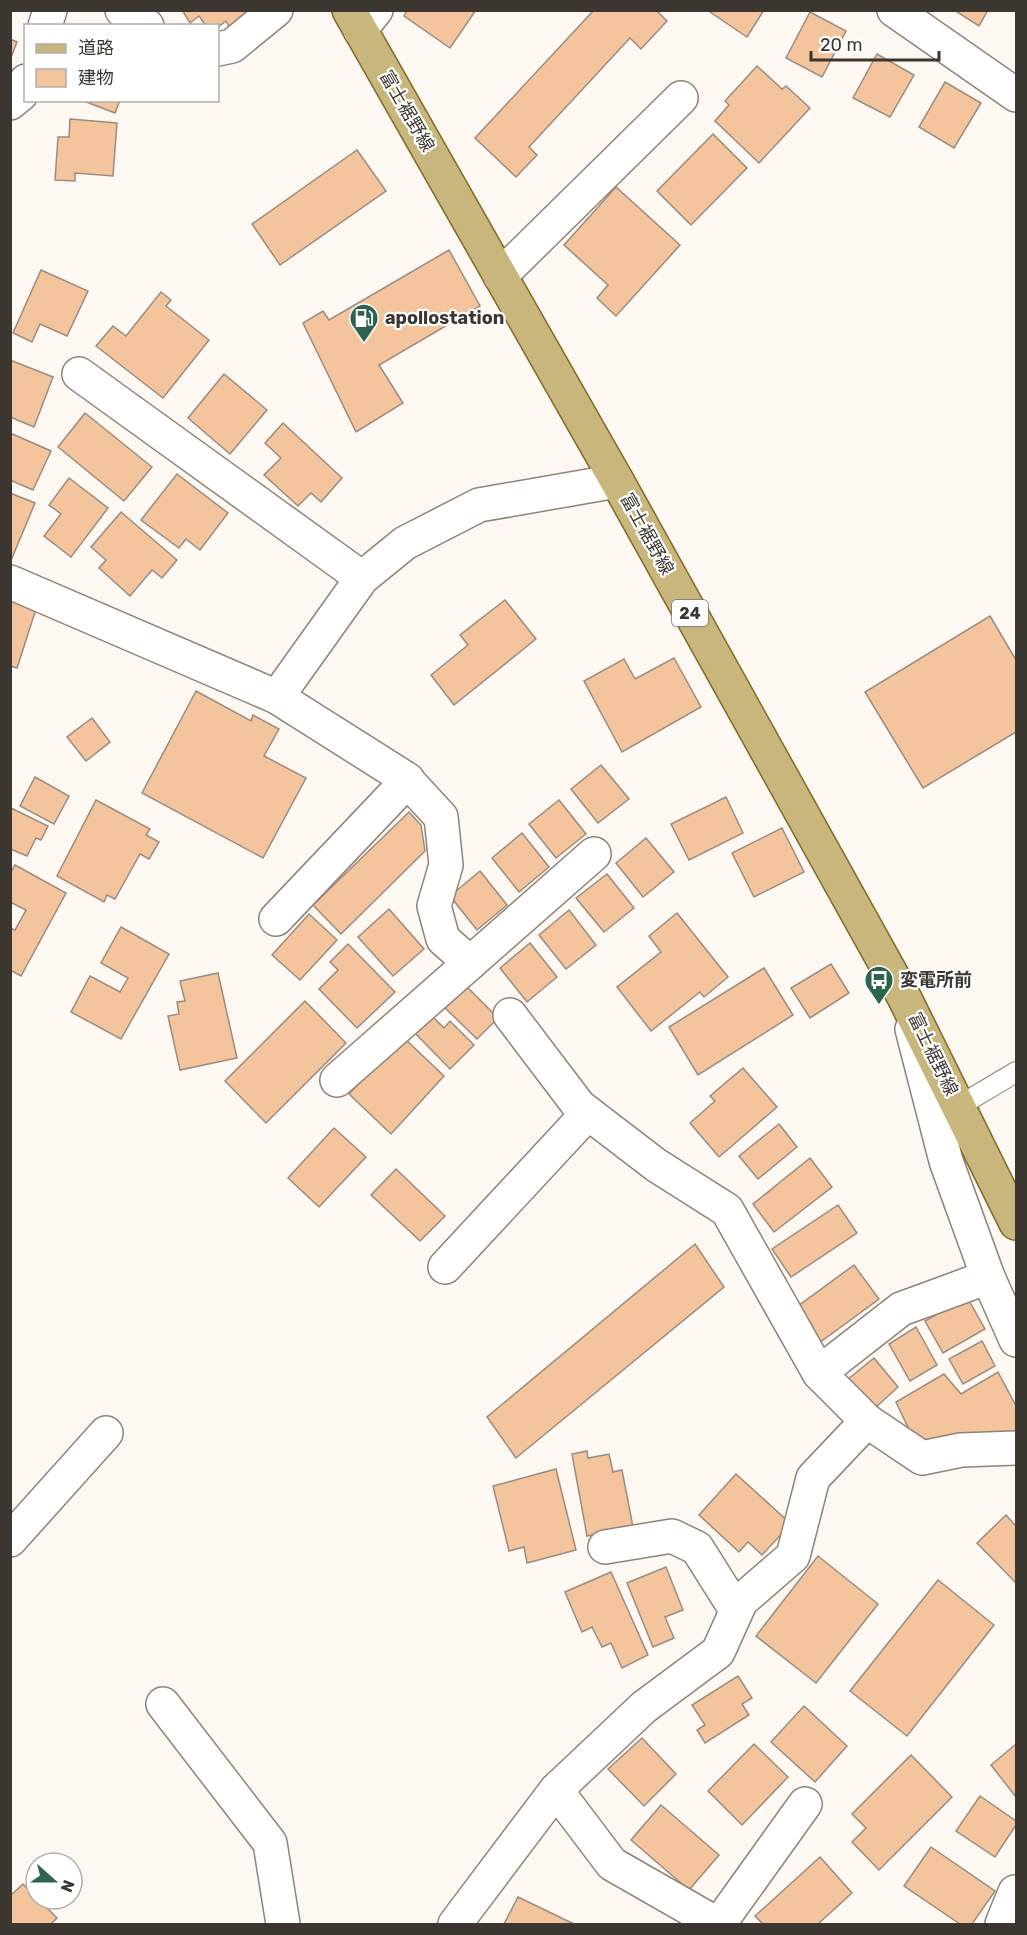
<svg xmlns="http://www.w3.org/2000/svg" width="1027" height="1935" font-family="Rubik,'Noto Sans JP',sans-serif">
<style>
.building{fill:#f4c59d;stroke:#9a8c80;stroke-width:1.5}
.lines{fill:none;stroke-linecap:round;stroke-linejoin:round}
.lane-casing{stroke:#908377;stroke-width:22}
.street-casing{stroke:#908377;stroke-width:36}
.primary-casing{stroke:#806929;stroke-width:36}
.lane{stroke:#fff;stroke-width:20}
.street{stroke:#fff;stroke-width:33}
.primary{stroke:#c9b67c;stroke-width:33}
.labels{text-anchor:middle;stroke-width:4.5;stroke-linejoin:round;paint-order:stroke}
.shield{fill:#fff;stroke:#76726f;stroke-width:1.5}
.shield-label{font-size:16px;font-weight:bold;fill:#3c3631}
.street-label{font-size:18px;fill:#3c3631;stroke:#fff}
.poi-label{font-size:18px;font-weight:bold;fill:#3c3631;stroke:#fff;text-anchor:start}
</style>
<rect width="100%" height="100%" fill="#fef8f3"/>
<g class="building">
<path d="M182 10H259L231 30 226 21 218 27 206 26 199 16 190 23Z"/>
<path d="M407 10H476L450 48 404 16Z"/>
<path d="M594 10H656L667 21 641 49 630 38 529 147 537 155 516 177 475 138Z"/>
<path d="M707 10H764L747 37Z"/>
<path d="M954 10H988L979 26Z"/>
<path d="M810 12 846 31 822 77 786 58Z"/>
<path d="M10 39 17 42 10 60Z"/>
<path d="M877 54 914 75 890 117 853 98Z"/>
<path d="M757 66 782 89 786 86 810 108 759 163 715 121 729 105 725 101Z"/>
<path d="M945 82 981 103 954 148 919 127Z"/>
<path d="M81 100H120L115 113Z"/>
<path d="M70 119 117 123 113 176 75 173V181L55 180 58 137H69Z"/>
<path d="M713 134 747 168 691 225 657 191Z"/>
<path d="M357 150 386 191 280 265 252 224Z"/>
<path d="M616 187 680 245 616 316 597 298 608 285 564 245Z"/>
<path d="M449 250 480 306 379 365 403 403 356 432 303 323 323 311 329 320Z"/>
<path d="M41 270 88 291 67 336 40 324 32 342 13 333Z"/>
<path d="M161 292 171 300 166 306 209 340 163 398 96 346 113 326 126 336Z"/>
<path d="M10 360 53 377 34 427 10 417Z"/>
<path d="M224 374 267 410 230 454 188 418Z"/>
<path d="M85 413 152 467 124 501 58 447Z"/>
<path d="M283 423 342 478 321 502 311 493 298 506 264 475 281 458 265 443Z"/>
<path d="M10 433 51 451 33 490 10 480Z"/>
<path d="M177 474 228 513 200 550 186 539 179 548 141 520Z"/>
<path d="M69 478 108 508 71 557 44 536 61 514 49 505Z"/>
<path d="M10 493 35 503 12 558 10 557Z"/>
<path d="M121 512 177 560 162 578 152 570 130 596 99 568 106 560 91 547Z"/>
<path d="M10 597 37 606 17 668 10 666Z"/>
<path d="M505 600 536 639 454 705 431 675 468 645 460 635Z"/>
<path d="M990 616 1016 660V732L923 788 865 692Z"/>
<path d="M674 658 701 707 622 752 584 681 624 659 635 679Z"/>
<path d="M196 691 251 721 253 715 279 729 264 756 306 778 263 858 142 793Z"/>
<path d="M92 718 110 742 86 761 67 737Z"/>
<path d="M601 765 629 799 598 823 571 789Z"/>
<path d="M35 777 69 796 54 824 20 806Z"/>
<path d="M726 797 743 833 689 860 671 824Z"/>
<path d="M96 800 150 829 146 835 159 842 149 859 140 854 115 899 107 895 104 902 57 876Z"/>
<path d="M559 800 586 834 556 858 529 824Z"/>
<path d="M11 808 48 826 41 840 36 838 27 856 10 849Z"/>
<path d="M409 812 421 825 425 851 341 934 313 905Z"/>
<path d="M782 828 804 872 754 897 732 853Z"/>
<path d="M522 833 549 867 519 892 492 858Z"/>
<path d="M646 838 674 872 643 897 616 863Z"/>
<path d="M15 865 66 893 21 976 10 970V928L15 930 26 910 10 902V874Z"/>
<path d="M480 871 507 905 477 930 450 896Z"/>
<path d="M607 874 634 908 604 932 576 898Z"/>
<path d="M389 909 424 949 393 976 358 937Z"/>
<path d="M569 910 596 945 566 969 539 935Z"/>
<path d="M677 913 728 977 704 997 700 992 651 1031 617 987 661 952 649 936Z"/>
<path d="M309 914 337 940 300 980 272 955Z"/>
<path d="M121 927 169 954 121 1039 71 1012 90 976 120 992 128 978 101 963Z"/>
<path d="M530 943 557 977 527 1002 500 968Z"/>
<path d="M348 944 395 992 357 1028 319 989 338 970 330 962Z"/>
<path d="M831 964 849 993 810 1018 791 988Z"/>
<path d="M764 968 793 1015 698 1075 669 1027Z"/>
<path d="M218 973 237 1058 180 1070 168 1016 179 1014 177 1002 185 1001 180 981Z"/>
<path d="M462 982 498 1018 477 1039 441 1004Z"/>
<path d="M305 1001 346 1043 266 1123 225 1081Z"/>
<path d="M431 1015 444 1028 450 1021 474 1045 450 1069 413 1031Z"/>
<path d="M403 1037 444 1076 391 1134 349 1094Z"/>
<path d="M743 1068 777 1107 719 1157 690 1123 715 1101 710 1096Z"/>
<path d="M779 1124 797 1147 758 1179 739 1156Z"/>
<path d="M334 1128 366 1157 319 1207 288 1178Z"/>
<path d="M810 1158 832 1187 774 1232 753 1204Z"/>
<path d="M396 1169 445 1216 420 1241 371 1195Z"/>
<path d="M838 1205 857 1233 791 1277 772 1249Z"/>
<path d="M695 1244 724 1287 516 1458 487 1417Z"/>
<path d="M854 1265 879 1299 819 1343 794 1309Z"/>
<path d="M967 1297 985 1329 943 1353 925 1321Z"/>
<path d="M916 1327 937 1365 910 1381 889 1344Z"/>
<path d="M982 1341 995 1366 963 1384 949 1359Z"/>
<path d="M874 1358 898 1387 874 1409 848 1379Z"/>
<path d="M998 1372 1016 1406V1435L914 1440 896 1402 944 1374 961 1394Z"/>
<path d="M587 1451 588 1458 609 1454 613 1472 622 1470 633 1527 587 1536 572 1454Z"/>
<path d="M556 1469 576 1550 527 1563 524 1547 509 1551 493 1486Z"/>
<path d="M736 1474 791 1524 762 1555 748 1542 739 1552 699 1515Z"/>
<path d="M1006 1515 1015 1525 1016 1523V1583L977 1543Z"/>
<path d="M818 1556 878 1604 816 1683 756 1636Z"/>
<path d="M666 1567 683 1610 665 1617 674 1638 653 1647 627 1583Z"/>
<path d="M611 1572 648 1655 622 1668 611 1643 602 1647 592 1627 582 1632 565 1592Z"/>
<path d="M938 1580 994 1625 907 1736 850 1691Z"/>
<path d="M738 1676 752 1698 742 1704 749 1715 705 1743 697 1730 705 1725 692 1705Z"/>
<path d="M804 1706 847 1746 815 1782 771 1742Z"/>
<path d="M642 1738 676 1774 644 1806 608 1769Z"/>
<path d="M754 1744 788 1777 742 1825 708 1791Z"/>
<path d="M1016 1744V1797L991 1765Z"/>
<path d="M911 1755 952 1797 879 1870 852 1842 866 1828 852 1814Z"/>
<path d="M980 1796 1016 1821V1825L995 1857 956 1831Z"/>
<path d="M661 1805 719 1855 689 1890 631 1840Z"/>
<path d="M931 1847 995 1891 972 1924H960L904 1886Z"/>
<path d="M820 1857 852 1893 818 1924H763L755 1916Z"/>
<path d="M23 1884 57 1918 51 1924H10V1896Z"/>
<path d="M518 1897 574 1924H504Z"/>
</g>
<g class="lines">
<g class="lane-casing">
<path id="lane" d="M959 1106 1016 1072"/>
</g>
<g class="street-casing">
<g id="street">
<path d="M122 10 147 26"/>
<path d="M894 10 1016 95"/>
<path d="M45 26 50 10"/>
<path d="M360 30 376 10"/>
<path d="M218 49 232 46 276 10"/>
<path d="M10 103 21 94 26 81"/>
<path d="M500 276 681 98"/>
<path d="M79 374 362 578"/>
<path d="M10 582 277 697 362 578 405 543 479 505 617 481"/>
<path d="M277 697 405 778 441 817 446 865 434 906 443 939 470 963"/>
<path d="M276 919 408 780"/>
<path d="M510 1015 579 1106 656 1165 727 1210 819 1373"/>
<path d="M912 1029 946 1161 988 1277 1016 1340"/>
<path d="M337 1080 594 854"/>
<path d="M445 1267 588 1113"/>
<path d="M867 1421 922 1458 961 1450 1016 1448"/>
<path d="M10 1540 106 1433"/>
<path d="M605 1547 672 1536 697 1548 736 1610"/>
<path d="M163 1704 270 1843 283 1924"/>
<path d="M455 1924 556 1790"/>
<path d="M717 1924 612 1864 556 1790 644 1707 718 1652 741 1601 793 1556 813 1478 867 1421 819 1373 901 1309 988 1277"/>
<path d="M719 1924 805 1804"/>
<path d="M1002 1924 1015 1892"/>
</g>
</g>
<g class="primary-casing">
<path id="primary" d="M349 10 617 481 904 997 1016 1223"/>
</g>
<use href="#lane" class="lane"/>
<use href="#street" class="street"/>
<use href="#primary" class="primary"/>
</g>
<defs>
<g id="fuel-pin" transform="scale(1.5)"><path d="M0 17L-7.5 6A9.5 9.5 0 1 1 7.5 6Z" fill="#2c644d" stroke="#fff"/><path d="M-5.5-6h7V0h2V4h1.3V-2.5L3-4.5l.8-.8L6-3V5H2.5V1h-1V6h-7ZM-4.2-4.7v3.2H.2V-4.7Z" fill="#fff"/></g>
<g id="bus-pin" transform="scale(1.5)"><path d="M0 17L-7.5 6A9.5 9.5 0 1 1 7.5 6Z" fill="#2c644d" stroke="#fff"/><path d="M-5-6H5V4H4V6H2V4H-2V6H-4V4H-5ZM-3.5-4V0h7V-4ZM-3.5 1.2v1.5H-2V1.2ZM2 1.2v1.5H3.5V1.2Z" fill="#fff"/></g>
</defs>
<g fill-rule="evenodd">
<use href="#fuel-pin" x="364" y="318"/>
<use href="#bus-pin" x="879" y="980"/>
</g>
<g class="labels">
<rect class="shield" x="672" y="600" width="36" height="26" rx="4.5"/>
<g class="shield-label">
<text x="690" y="619">24</text>
</g>
<g class="street-label">
<text transform="translate(407 111) rotate(60)" y="6">富士裾野線</text>
<text transform="translate(647 534) rotate(61)" y="6">富士裾野線</text>
<text transform="translate(933 1054) rotate(64)" y="6">富士裾野線</text>
</g>
<g class="poi-label">
<text x="385" y="324">apollostation</text>
<text x="900" y="986">変電所前</text>
</g>
</g>
<rect width="1027" height="1935" fill="none" stroke="#3c3631" stroke-width="24"/>
<rect x="24" y="24" width="195" height="78" fill="#ffffff" stroke="#b1afad" stroke-width="1.5"/>
<rect x="36" y="44" width="30" height="9" fill="#c9b67c" stroke="#b1afad" stroke-width="1.5"/>
<text x="78" y="54" font-size="18" fill="#3c3631">道路</text>
<rect x="36" y="69" width="30" height="18" fill="#f4c59d" stroke="#b1afad" stroke-width="1.5"/>
<text x="78" y="84" font-size="18" fill="#3c3631">建物</text>
<g transform="translate(54 1881) rotate(111)"><circle r="28" fill="#ffffff" stroke="#b1afad" stroke-width="1.5"/>
<path d="M0-4.5L10 22L0 15L-10 22Z" fill="#2c644d"/>
<text y="-9" font-size="16" font-weight="bold" text-anchor="middle" fill="#3c3631">N</text>
</g>
<path d="M811 51v9h128v-9" fill="none" stroke="#3c3631" stroke-width="3"/>
<text x="820" y="51" font-size="18" fill="#3c3631" stroke="#ffffff" stroke-width="4.5" paint-order="stroke">20 m</text>
</svg>
